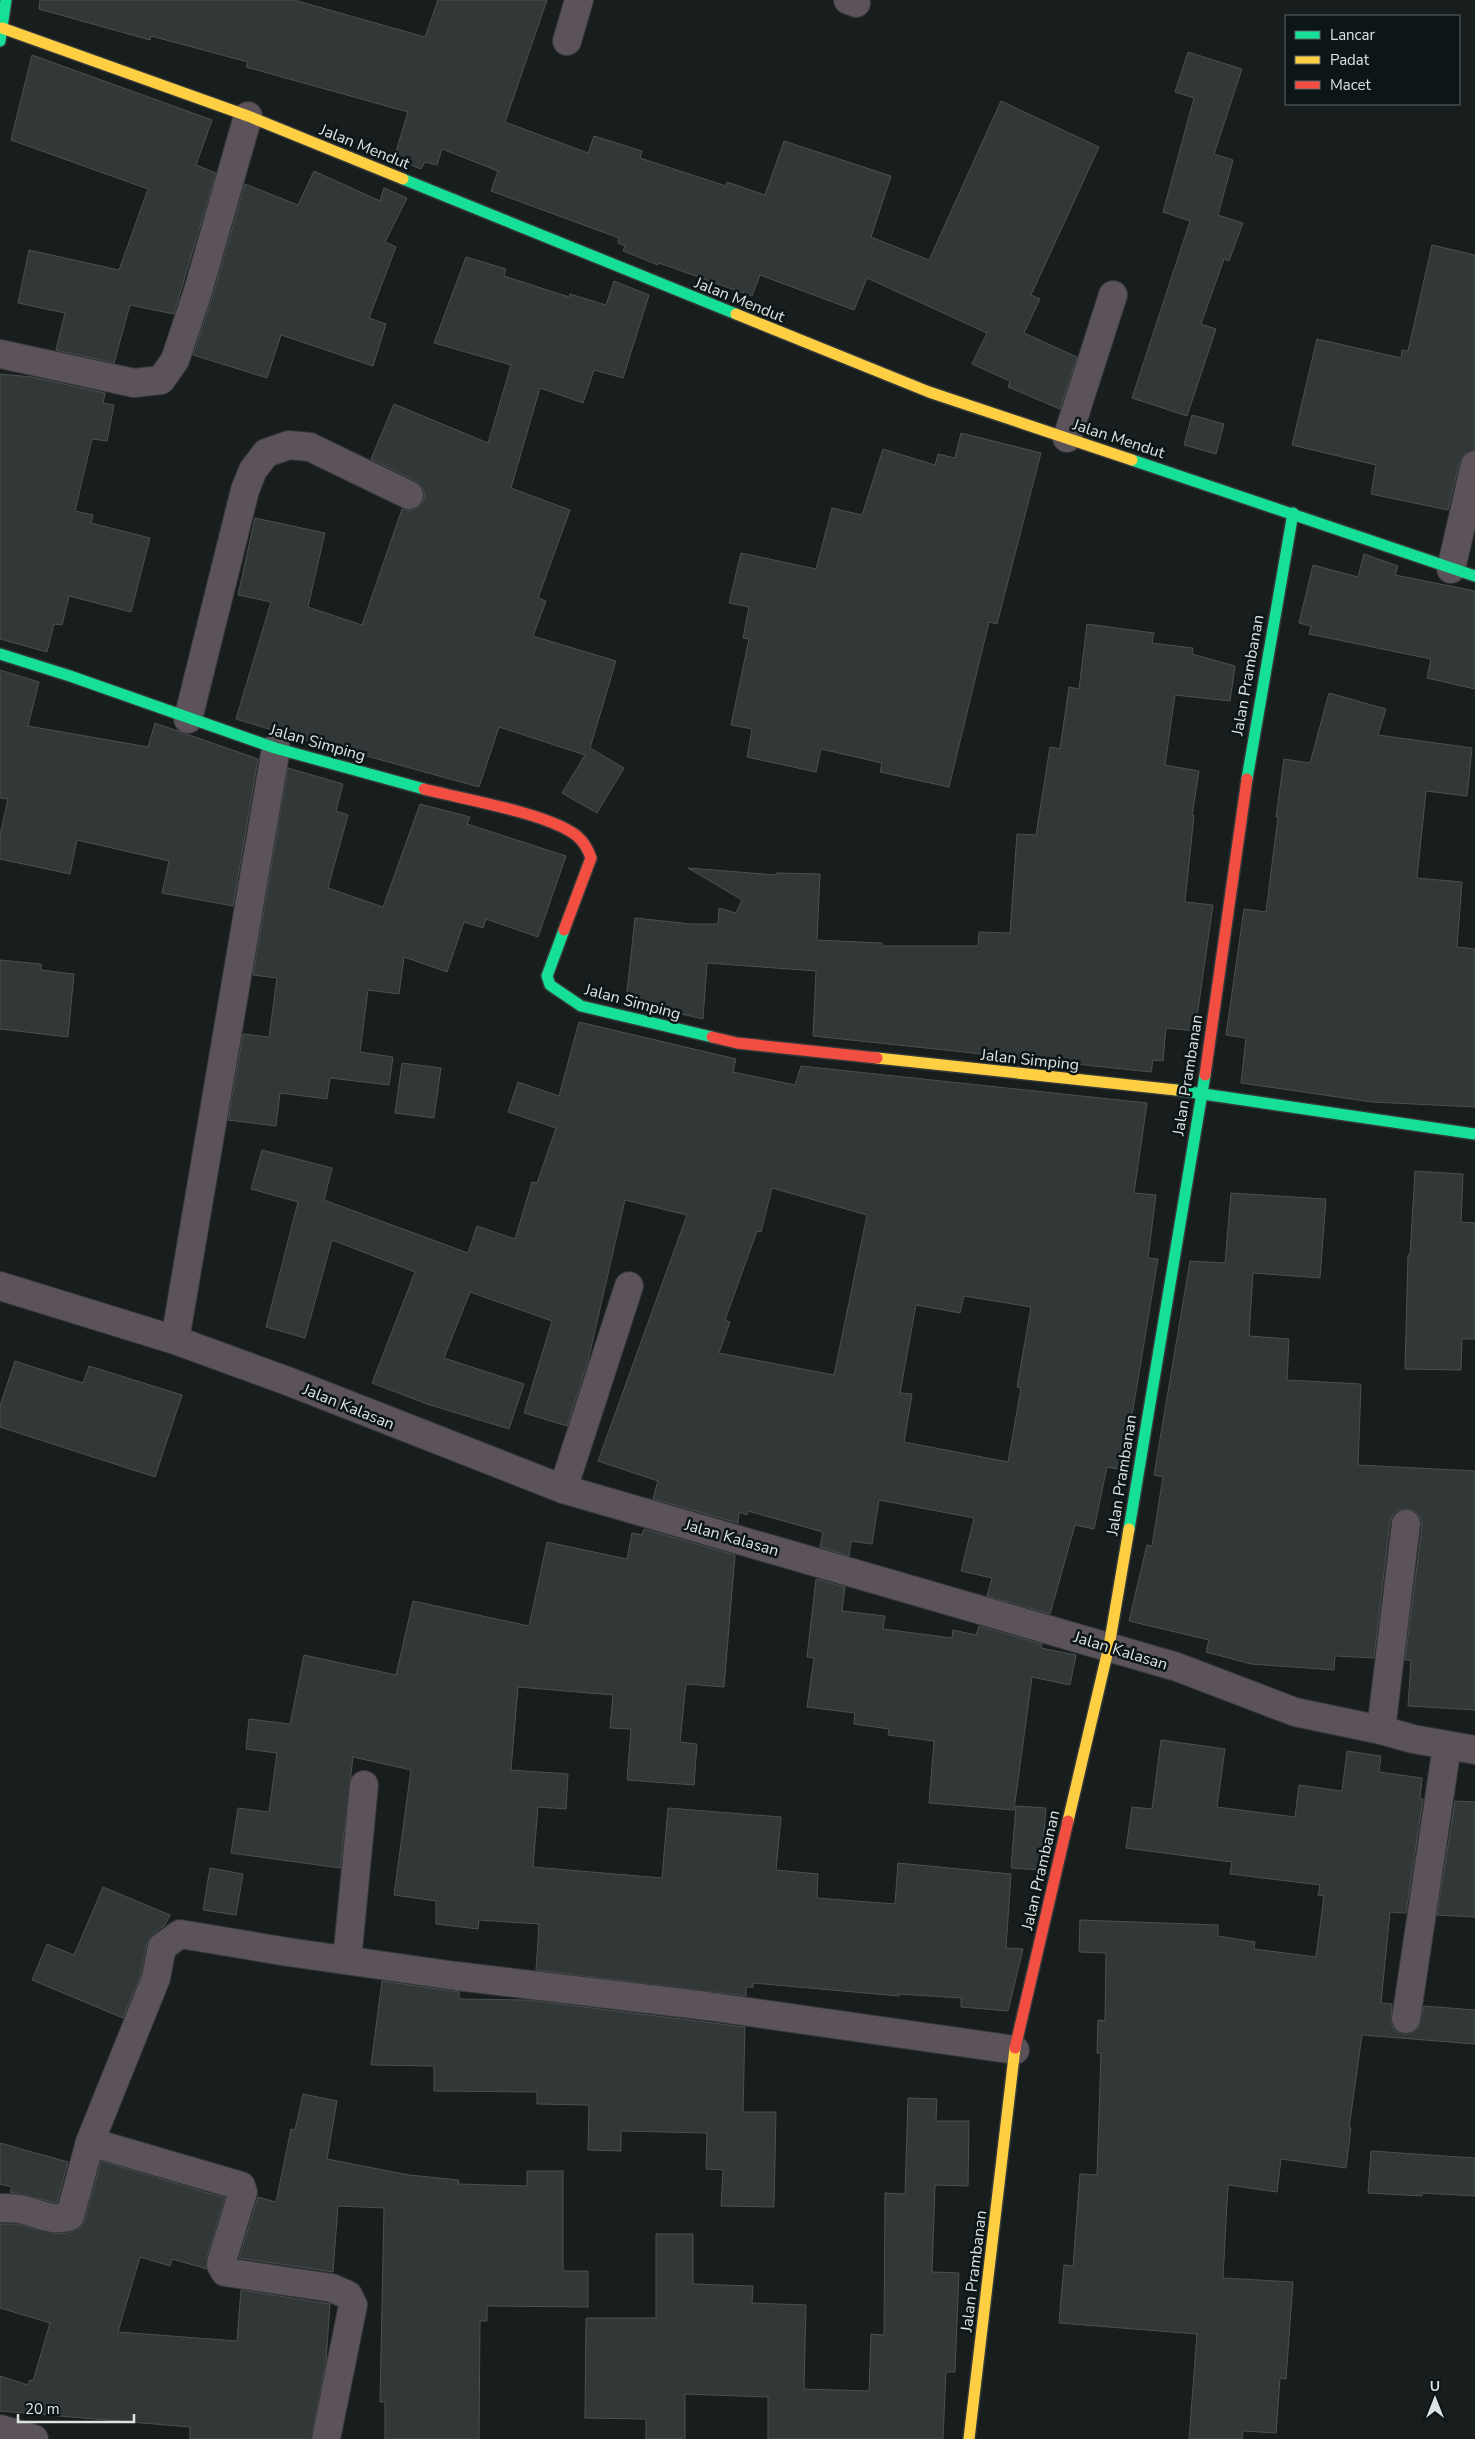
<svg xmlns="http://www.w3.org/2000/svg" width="1475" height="2439" font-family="'Nunito Sans',sans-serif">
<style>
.building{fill:#323737;stroke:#4b5050;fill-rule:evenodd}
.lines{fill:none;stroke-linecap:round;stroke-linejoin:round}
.street-casing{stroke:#343838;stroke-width:30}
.fast-casing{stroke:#343838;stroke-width:14}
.slow-casing{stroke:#343838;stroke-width:14}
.jam-casing{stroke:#343838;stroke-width:14}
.street{stroke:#5b5359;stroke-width:28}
.fast{stroke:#16e098;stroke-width:11}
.slow{stroke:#ffcf43;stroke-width:11}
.jam{stroke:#f24e42;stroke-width:11}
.labels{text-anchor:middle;stroke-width:5;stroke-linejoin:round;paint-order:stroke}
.street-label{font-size:16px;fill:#dce3e2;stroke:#0c1616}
</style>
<rect width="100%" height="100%" fill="#181d1d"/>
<g class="building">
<path d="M40 0H294L425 37 438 0H547L505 122 588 153 594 136 642 151 640 158 726 186 727 182 765 195 784 141 891 176 871 237 929 260 1001 101 1099 147 1031 295 1040 299 1024 333 1077 357 1060 409 1008 387 1010 381 972 364 987 333 867 278 854 310 760 275 752 296 659 263 658 265 623 251 625 246 618 243 619 238 491 191 498 171 442 149 437 165 425 162 421 169 394 158 408 112 246 67 248 62 151 36 150 40 39 9Z"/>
<path d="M1188 52 1242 69 1214 154 1233 160 1218 215 1243 223 1229 261 1224 259 1201 324 1216 329 1187 416 1132 398 1190 221 1163 212 1194 98 1175 92Z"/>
<path d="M32 55 212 120 196 165 216 173 174 314 130 305 114 363 56 350 65 313 18 303 29 250 119 270 148 189 11 140Z"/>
<path d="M314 171 380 201 384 188 407 198 385 242 396 247 369 318 386 324 373 366 281 335 267 378 193 355 213 295 245 184 298 205Z"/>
<path d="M1432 245 1475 255V450L1464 454 1460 461 1448 510 1371 494 1376 465 1292 445 1317 339 1401 358 1402 350 1408 351Z"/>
<path d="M466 257 506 269 504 276 569 297 570 294 606 305 614 281 649 295 623 378 594 370 583 403 540 388 511 488 570 510 538 598 546 601 533 636 616 661 590 748 624 768 597 813 562 793 585 755 499 727 479 787 352 752V754L345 752 236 719 271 602 238 595 255 518 325 533 308 607 362 625 402 509 410 511 417 508 423 502 425 494 422 487 416 481 371 459 394 404 488 443 511 365 434 343Z"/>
<path d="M0 374 32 377 105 393 103 403 114 405 107 441 92 439 75 511 93 515 91 523 150 538 131 612 69 596 62 625 54 624 47 652 0 639Z"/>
<path d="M1192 415 1224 424 1216 454 1184 445Z"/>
<path d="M961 433 1041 453 997 624 989 622 949 787 880 772 882 763 821 749 816 772 747 757 752 729 731 725 749 639 743 638 749 607 729 603 741 553 816 569 832 508 862 515 883 449 935 465 938 454 955 458Z"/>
<path d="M1364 554 1398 566 1395 575 1475 591V689L1427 678 1431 659 1309 634 1311 626 1299 623 1313 565 1358 577Z"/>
<path d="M1087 624 1154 633 1152 643 1193 648 1192 654 1235 666 1230 701 1175 695 1165 765 1199 771 1192 815H1194L1185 902 1213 905 1195 1031 1166 1028 1163 1061 1153 1060 1151 1072 813 1036 816 971 707 963 703 1019 626 1001 635 918 691 924H718L719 908 736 913 742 900 688 868 776 875V873L820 874 817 940 882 943V946H978L979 932 1010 933 1017 834 1036 835 1050 747 1060 749 1069 687 1079 689Z"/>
<path d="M0 670 39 682 28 726 148 747 155 723 258 759 233 906 162 893 169 861 77 840 70 874 0 859V835L8 799 0 798Z"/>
<path d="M1329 693 1386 709 1378 735 1472 748 1467 796 1426 791 1417 878 1462 882 1457 947 1475 949V1107L1372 1102 1241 1083 1246 1038 1226 1035 1244 909 1266 912 1278 817H1276L1284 759 1310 763Z"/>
<path d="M288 768 343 784 336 811 348 815 328 888 383 907 420 804 470 817 467 824 566 856 538 937 486 919 483 928 464 922 447 972 404 957 399 994 368 990 360 1052 393 1057 389 1085 330 1078 327 1099 280 1093 276 1126 228 1120 243 1034 269 1037 277 978 253 975Z"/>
<path d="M0 960 41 964V970L74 974 68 1037 0 1029Z"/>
<path d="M579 1022 736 1059 733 1072 795 1085 801 1066 1147 1103 1134 1193 1156 1195 1148 1258 1158 1259 1123 1470 1107 1467 1094 1529 1075 1525 1050 1614 987 1596 992 1578 961 1571 974 1518 879 1500 872 1544 851 1541 849 1556 820 1547 823 1532 748 1511 747 1515 739 1512 738 1523 653 1499 658 1481 598 1461 687 1215 625 1200 588 1361 567 1426 524 1413 552 1321 470 1292 444 1358 524 1384 509 1429 427 1404 372 1383 415 1272 332 1240 305 1338 266 1327 298 1202 251 1189 262 1150 332 1168 324 1200 468 1253 477 1226 515 1239 532 1182 537 1183 556 1128 508 1112 518 1082 559 1096ZM772 1188 867 1215 834 1375 719 1353 730 1322 725 1320 757 1231 761 1232ZM964 1296 1031 1307 1017 1387 1021 1388 1008 1462 904 1442 912 1394 900 1393 916 1305 960 1313Z"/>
<path d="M402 1063 441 1068 434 1118 395 1113Z"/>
<path d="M1415 1171 1463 1174 1461 1222 1475 1223V1339H1462L1461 1370 1405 1369 1408 1255H1410Z"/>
<path d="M1231 1193 1326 1199 1320 1278 1253 1273 1249 1336 1289 1339 1287 1380 1361 1384 1358 1465 1475 1471V1710L1408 1706 1411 1660H1405L1422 1526 1420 1517 1415 1511 1408 1509 1399 1510 1393 1515 1390 1522 1374 1658 1335 1656 1334 1670 1251 1664 1206 1652 1209 1640 1129 1621 1147 1545 1152 1546 1163 1477 1154 1475 1190 1261 1225 1263Z"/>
<path d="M15 1361 83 1383 89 1366 182 1395 155 1477 0 1427V1406Z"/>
<path d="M644 1529 735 1555 724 1687 686 1684 680 1742 697 1744 694 1785 627 1780 631 1729 610 1728 613 1695 518 1687 511 1770 568 1774 566 1809 538 1807 533 1867 662 1878 668 1808 781 1817 776 1870 818 1874 817 1898 895 1904 898 1863 1011 1874 1006 1948 1023 1949 1008 2011 961 2007V1998L899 1994V1996L753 1983V1987H746V1996L536 1970 539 1924 479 1920 478 1929 436 1924V1901L394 1895 411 1770 353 1757 340 1868 231 1853 238 1808 269 1812 277 1753 246 1749 249 1719 290 1724 304 1655 396 1675 413 1601 529 1626 547 1542 627 1559 632 1533 642 1535Z"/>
<path d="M816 1579 845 1587 842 1611 885 1616 883 1629 952 1638 953 1630 976 1635 979 1626 1042 1644 1041 1648 1076 1655 1070 1685 1032 1677 1014 1810 929 1803 934 1741 888 1735 889 1729 854 1724 855 1713 807 1707 814 1658 807 1657Z"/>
<path d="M1161 1740 1225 1749 1217 1807 1295 1817 1299 1785 1342 1791 1347 1751 1381 1756 1379 1772 1422 1778 1420 1799H1423L1406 1913 1390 1912 1381 2003 1392 2004 1391 2024 1396 2031 1404 2034 1412 2033 1418 2028 1424 2006 1475 2010V2044L1362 2035 1349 2128H1351L1346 2168 1281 2159 1277 2192 1228 2185 1223 2278 1293 2282 1286 2379 1280 2378 1276 2433 1243 2431 1242 2439H1189L1197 2334 1059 2323 1064 2265 1073 2266 1080 2174 1097 2175 1101 2053H1097L1098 2020 1105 2021 1106 1953 1079 1952 1080 1920 1218 1925V1936L1255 1942 1254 1949 1316 1957 1324 1896 1318 1895 1320 1885 1230 1874 1232 1862 1126 1848 1132 1807 1152 1809Z"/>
<path d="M1455 1801 1475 1802V1917L1437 1915Z"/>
<path d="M1016 1806 1046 1808 1041 1870 1011 1868Z"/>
<path d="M210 1868 243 1874 236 1915 203 1910Z"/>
<path d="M103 1887 170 1915 165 1925 153 1934 147 1943 141 1974 123 2018 32 1980 47 1944 74 1955Z"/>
<path d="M382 1981 459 1992V1999L528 2000 745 2027 743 2112H776L774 2207 721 2206 723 2170 706 2169 707 2133 621 2131V2151L588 2150 589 2105 537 2104V2092L434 2091V2066L371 2065Z"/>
<path d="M303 2094 337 2101 327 2159 409 2175 459 2180 458 2184 527 2186V2171H563V2271H588V2307L487 2306V2321H480L479 2439H385V2402H380L384 2208 338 2206 333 2272 239 2258 258 2197 276 2202 291 2129 295 2130Z"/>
<path d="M908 2098 937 2099 936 2121H969L968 2186 935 2185 932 2272 959 2273 955 2372H946L943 2439H768V2397L685 2394V2439H646V2419L585 2418 586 2318H656V2234H693V2284L753 2286 752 2303 806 2305 804 2389 869 2391 871 2334 884 2335 885 2193 905 2194Z"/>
<path d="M0 2143 68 2162 57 2203 10 2192 12 2187 0 2184Z"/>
<path d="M1371 2151 1475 2158V2196L1422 2193V2196L1368 2193Z"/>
<path d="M101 2161 225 2198 207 2257V2269L172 2259 170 2266 140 2257 118 2332 237 2341 241 2290 330 2304 326 2361 311 2439H190V2427L0 2411V2376L28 2385 30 2380 33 2381 50 2323 0 2308V2224H17L56 2234 68 2233 81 2227 85 2220Z"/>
</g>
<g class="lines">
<g class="street-casing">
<g id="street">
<path d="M848 0 856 3"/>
<path d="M567 41 579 0"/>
<path d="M0 354 134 383 161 380 175 360 198 291 248 116"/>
<path d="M1067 438 1113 295"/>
<path d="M1451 569 1475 465"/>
<path d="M188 719 245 490 253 470 266 453 289 445 310 447 409 495"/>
<path d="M0 1286 175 1340 290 1382 563 1489 1177 1667 1295 1712 1381 1730 1413 1739 1475 1750"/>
<path d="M175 1340 276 748"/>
<path d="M563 1489 629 1286"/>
<path d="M1381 1730 1406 1524"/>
<path d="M347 1960 364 1785"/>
<path d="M1406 2019 1447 1746"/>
<path d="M90 2142 241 2186 243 2192 222 2260 221 2265 225 2272 332 2288 348 2295 353 2305 326 2439"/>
<path d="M0 2208C6 2208 13 2208 20 2209 36 2212 53 2223 70 2216L90 2142 156 1978 162 1947 180 1934 288 1952 456 1976 707 2006 1015 2050"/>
<path d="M0 2429 34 2439"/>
</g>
</g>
<g class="fast-casing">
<g id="fast">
<path d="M0 41 6 0"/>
<path d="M403 179 736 314"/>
<path d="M1132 460 1475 576"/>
<path d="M0 654 70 676 275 748 424 789"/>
<path d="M1247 779 1293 513"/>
<path d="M564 930 547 976 550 985 581 1006 712 1037"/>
<path d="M1176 1090 1475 1134"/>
<path d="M1129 1529 1205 1075"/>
</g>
</g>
<g class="slow-casing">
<g id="slow">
<path d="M2 28 248 116 403 179"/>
<path d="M736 314 929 392 1132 460"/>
<path d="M877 1058 1176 1090"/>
<path d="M1068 1821 1109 1646 1129 1529"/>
<path d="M969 2439 1015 2048"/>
</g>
</g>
<g class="jam-casing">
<g id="jam">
<path d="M424 789C462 799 548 813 577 836 584 842 588 849 591 858L564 930"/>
<path d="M712 1037 737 1043 877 1058"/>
<path d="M1205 1075 1247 779"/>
<path d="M1015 2048 1068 1821"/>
</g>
</g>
<use href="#street" class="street"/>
<use href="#fast" class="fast"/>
<use href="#slow" class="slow"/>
<use href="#jam" class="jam"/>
</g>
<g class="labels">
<g class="street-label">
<text transform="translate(365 146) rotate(22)" y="6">Jalan Mendut</text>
<text transform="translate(740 299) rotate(22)" y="6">Jalan Mendut</text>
<text transform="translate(1119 438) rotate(18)" y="6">Jalan Mendut</text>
<text transform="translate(1247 675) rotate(-80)" y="6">Jalan Prambanan</text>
<text transform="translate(318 742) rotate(16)" y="6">Jalan Simping</text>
<text transform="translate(633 1001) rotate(15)" y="6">Jalan Simping</text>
<text transform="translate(1030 1059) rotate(6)" y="6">Jalan Simping</text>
<text transform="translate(1187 1075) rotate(-81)" y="6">Jalan Prambanan</text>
<text transform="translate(349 1406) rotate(22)" y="6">Jalan Kalasan</text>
<text transform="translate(1121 1475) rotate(-81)" y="6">Jalan Prambanan</text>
<text transform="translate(732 1537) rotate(16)" y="6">Jalan Kalasan</text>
<text transform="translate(1121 1650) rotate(17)" y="6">Jalan Kalasan</text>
<text transform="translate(1040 1870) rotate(-77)" y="6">Jalan Prambanan</text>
<text transform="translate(973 2271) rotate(-83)" y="6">Jalan Prambanan</text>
</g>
</g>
<rect x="1285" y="15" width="175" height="90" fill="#0c1616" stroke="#5f6868"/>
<rect x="1295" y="31" width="25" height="8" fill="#16e098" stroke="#5f6868"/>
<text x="1330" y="40" font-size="15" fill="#dce3e2">Lancar</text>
<rect x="1295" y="56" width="25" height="8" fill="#ffcf43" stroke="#5f6868"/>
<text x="1330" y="65" font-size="15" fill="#dce3e2">Padat</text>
<rect x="1295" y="81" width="25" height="8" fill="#f24e42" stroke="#5f6868"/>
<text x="1330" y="90" font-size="15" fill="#dce3e2">Macet</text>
<g transform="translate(1435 2399)" stroke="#0c1616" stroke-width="4" paint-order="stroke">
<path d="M0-4L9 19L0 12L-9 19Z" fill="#dce3e2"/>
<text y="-8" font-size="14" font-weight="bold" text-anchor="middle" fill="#dce3e2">U</text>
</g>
<path d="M18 2414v8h116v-8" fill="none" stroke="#dce3e2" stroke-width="2.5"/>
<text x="25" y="2414" font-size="15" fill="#dce3e2" stroke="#0c1616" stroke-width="4" paint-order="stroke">20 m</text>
</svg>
